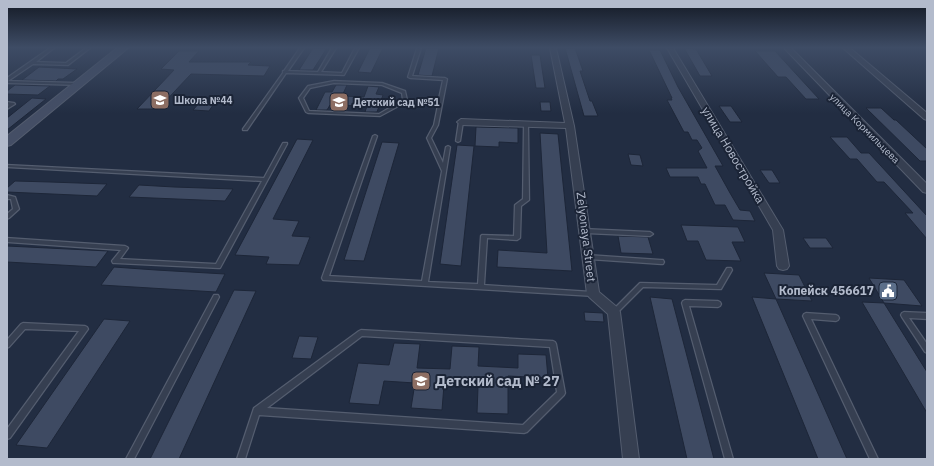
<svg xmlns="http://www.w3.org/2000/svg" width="934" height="466" font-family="'IBM Plex Sans',sans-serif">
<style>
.building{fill:#3e4a62;stroke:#1d2638}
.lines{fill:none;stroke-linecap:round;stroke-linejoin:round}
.lane-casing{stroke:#545d6f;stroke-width:2.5}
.street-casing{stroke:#545d6f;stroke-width:2}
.secondary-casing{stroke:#545d6f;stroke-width:2}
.lane{fill:#363f51;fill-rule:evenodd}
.street{fill:#363f51;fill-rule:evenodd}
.secondary{fill:#444e65;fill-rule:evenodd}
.labels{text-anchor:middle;stroke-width:4;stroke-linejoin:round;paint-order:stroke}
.far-poi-label{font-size:10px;font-weight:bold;fill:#b3bbcc;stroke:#1b2436;text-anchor:start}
.far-street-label{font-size:10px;fill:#b3bbcc;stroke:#1b2436}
.street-label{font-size:12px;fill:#b3bbcc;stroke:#1b2436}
.poi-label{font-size:12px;font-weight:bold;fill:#b3bbcc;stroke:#1b2436;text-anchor:end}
.near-poi-label{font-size:14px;font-weight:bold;fill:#b3bbcc;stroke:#1b2436;text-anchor:start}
</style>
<rect width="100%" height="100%" fill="#222d42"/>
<g class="building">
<path d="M313 48H327L313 70H299Z"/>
<path d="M370 48H383L371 73 358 72Z"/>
<path d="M426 48H439L432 76 418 75Z"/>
<path d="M565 48H575L583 71H580L590 101H592L598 116H584Z"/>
<path d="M684 48 696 49 712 76H700Z"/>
<path d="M649 50H660L678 87 723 166H715L730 193 740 210 750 211 755 221 733 220 725 205H715L705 184H701L698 177H670L666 168H707L698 151 702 148 697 140H692L688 132H684L667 100H672L671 98H672Z"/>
<path d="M179 51H199L189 62H251L248 65 270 66 264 76 191 74 158 109H137L174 70 161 69Z"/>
<path d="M755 51H775L819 99H806L786 77H778Z"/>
<path d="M531 55H540L545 88H536Z"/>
<path d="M39 67 77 69 63 79H58L56 81 22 80Z"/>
<path d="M15 85 50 86 38 95 7 94V91Z"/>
<path d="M336 85H347L342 96 364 97 368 86 379 87 376 94 383 95 377 112H365L367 106 330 105 327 110H316L325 92H332Z"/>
<path d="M32 98 46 99 7 130V118Z"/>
<path d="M200 102H215L209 111 193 110Z"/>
<path d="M540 102H550L551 111H541Z"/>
<path d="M719 106H731L742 122H730Z"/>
<path d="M866 108H881L894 120H896L927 149V161H920Z"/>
<path d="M476 127 518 128V143L499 142V147L475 146Z"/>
<path d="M540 133 558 134 572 271 497 267 498 250 547 253Z"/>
<path d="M830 137H847L861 153H869L927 216V239L905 213H913L884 182H877L857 159H850Z"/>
<path d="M297 139 313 140 273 219 299 221 292 236 310 237 299 265 266 264 269 257 235 255Z"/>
<path d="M382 142 399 143 364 261 344 260Z"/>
<path d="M457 145 474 146 461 266 440 264Z"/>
<path d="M628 154 640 155 643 166 631 165Z"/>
<path d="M760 170H772L780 183H769Z"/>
<path d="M15 181 50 182 107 184 97 196 7 192V188Z"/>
<path d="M139 185 174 187 233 189 225 201 129 197Z"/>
<path d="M681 225 738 227 745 242H732L741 261 706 260 698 241H687Z"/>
<path d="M618 236 648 237 653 254 621 253Z"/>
<path d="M803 238H826L833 248H810Z"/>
<path d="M7 246 68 249 108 251 96 267 7 262Z"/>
<path d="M114 267 156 270 225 274 216 292 101 285Z"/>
<path d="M764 273 799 275 812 301 776 299Z"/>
<path d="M869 278 904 280 922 306 884 303Z"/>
<path d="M234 290 256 291 179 459H150Z"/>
<path d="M650 297 672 299 714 459H687Z"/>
<path d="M752 297 776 299 847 459H818Z"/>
<path d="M862 302 884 303 927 372V413Z"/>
<path d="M584 312 603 313 604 322 585 321Z"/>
<path d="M104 319 130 321 47 448 16 445Z"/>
<path d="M299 336 318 337 311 359 292 358Z"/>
<path d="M394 343 420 344 417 368 450 369 452 346 479 347 478 366 518 368V354L546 355 548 378 508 376V414L477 413 478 387 444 385 442 410 411 408 415 383 384 381 379 405 349 403 358 363 389 365Z"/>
</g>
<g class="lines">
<g class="lane-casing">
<g id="lane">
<path d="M50 48H54L36 62 66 63 86 48H90L68 65 33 64 8 81 78 83H79V85L7 83V78Z"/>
<path d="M300 48H304L288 71 318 72 332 48H336L321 72 342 73 355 48H359L344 75 286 73 247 130H243V129L283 73V71H284Z"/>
<path d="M417 48H421L412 76 445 78 447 79 438 125 431 138 443 163 446 147 448 146 450 147 428 282 478 284 481 236 482 235 514 236 515 205 523 199 524 124 526 123 528 124 529 200 521 206 520 238 517 240 487 238 484 285 593 292H595L596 294 595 296H593L323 280 322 278 373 136 375 135 377 136 329 276 422 281 442 171 427 138 434 125 438 105 406 102 380 116 308 113 306 112 299 98 308 86 334 81 382 83 405 91 407 100 438 103 443 80 410 78 408 77ZM334 83 382 85 402 93 403 100 379 114 309 111 303 98 310 88Z"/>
<path d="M7 102 14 103 15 104 7 109V106L9 105 7 104Z"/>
<path d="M459 121H463V122L460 141 458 142 456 141Z"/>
<path d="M283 143H287V144L220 268H218L115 263H113L112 261 121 250 7 242V238L125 246 127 247 128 248 120 259 216 264 262 181 7 167V165L264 178Z"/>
<path d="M7 195 15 197 19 209 9 218 7 219V214L13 209 11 199H7Z"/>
<path d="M585 229 650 232 653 234 650 236 585 233 582 231Z"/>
<path d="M586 255H588L661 260H663L664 262 663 264H661L588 259H586L585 257Z"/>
<path d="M727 268H731L732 270 721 289H719L643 287 616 314 614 315 612 314 611 312 640 283H642L717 285Z"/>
<path d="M214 295H218L219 297 134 459H126Z"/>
<path d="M685 300 718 301 720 302 721 304 720 306 718 307 689 306 733 459H725L682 303 683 301Z"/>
<path d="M904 312 927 313V319L909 318 927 344V353L925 352 902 317 901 315 902 313Z"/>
<path d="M806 313 836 315 838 316 839 318 838 320 836 321 811 319 878 459H870L803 316 804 314Z"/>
<path d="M23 323 85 326 87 327 88 329 10 438 7 439V429L79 331 25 329 9 347 7 348V340L21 324Z"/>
<path d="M361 330 553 341 555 342 556 344 565 393 564 395 527 432 524 433 259 415 245 459H237L254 408 359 331ZM362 336 550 347 557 392 523 425 267 408Z"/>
</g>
</g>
<g class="street-casing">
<g id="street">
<path d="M550 48H556L574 126 599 292 618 308 620 312 639 459H623L608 314 589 297 587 294 566 128 461 125 457 122 461 119 565 123Z"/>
<path d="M667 48H673L783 230 789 266 787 269 783 270 779 269 777 266 773 230Z"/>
<path d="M784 48H791L927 184V193L923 192Z"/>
<path d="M843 48H850L927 113V120L924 119Z"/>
</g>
</g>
<g class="secondary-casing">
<path id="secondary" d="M117 48H128L11 145 7 146V136Z"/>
</g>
<use href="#lane" class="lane"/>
<use href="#street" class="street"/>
<use href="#secondary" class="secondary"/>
</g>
<linearGradient id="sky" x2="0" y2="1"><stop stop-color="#131924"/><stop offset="0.42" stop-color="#3e4c65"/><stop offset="1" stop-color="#3e4c65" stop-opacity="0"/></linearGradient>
<rect width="934" height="113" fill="url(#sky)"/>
<defs>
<g id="school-square" transform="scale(1)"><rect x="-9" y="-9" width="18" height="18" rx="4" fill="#8d6e63" stroke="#1b2436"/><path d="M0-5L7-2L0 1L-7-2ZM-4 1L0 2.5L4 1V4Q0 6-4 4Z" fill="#fff"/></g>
<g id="civic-square" transform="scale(1)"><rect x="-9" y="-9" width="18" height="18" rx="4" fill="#5c6f8a" stroke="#1b2436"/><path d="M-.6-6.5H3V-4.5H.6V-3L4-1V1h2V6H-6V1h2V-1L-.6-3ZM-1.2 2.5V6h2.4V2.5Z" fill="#fff"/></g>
</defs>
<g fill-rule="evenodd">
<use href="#school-square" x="160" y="100"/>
<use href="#school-square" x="339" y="102"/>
<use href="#civic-square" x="888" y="291"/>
<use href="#school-square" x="421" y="381"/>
</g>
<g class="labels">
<g class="far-poi-label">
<text x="174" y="104">Школа №44</text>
<text x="353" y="106">Детский сад №51</text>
</g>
<g class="far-street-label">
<text transform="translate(865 128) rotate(45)" y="4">улица Кормильцева</text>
</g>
<g class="street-label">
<text transform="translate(733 155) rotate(59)" y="4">улица Новостройка</text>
<text transform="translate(586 237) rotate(83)" y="4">Zelyonaya Street</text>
</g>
<g class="poi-label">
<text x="874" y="295">Копейск 456617</text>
</g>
<g class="near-poi-label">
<text x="435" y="386">Детский сад № 27</text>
</g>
</g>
<rect width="934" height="466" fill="none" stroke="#b3bbcc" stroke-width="16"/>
</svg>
